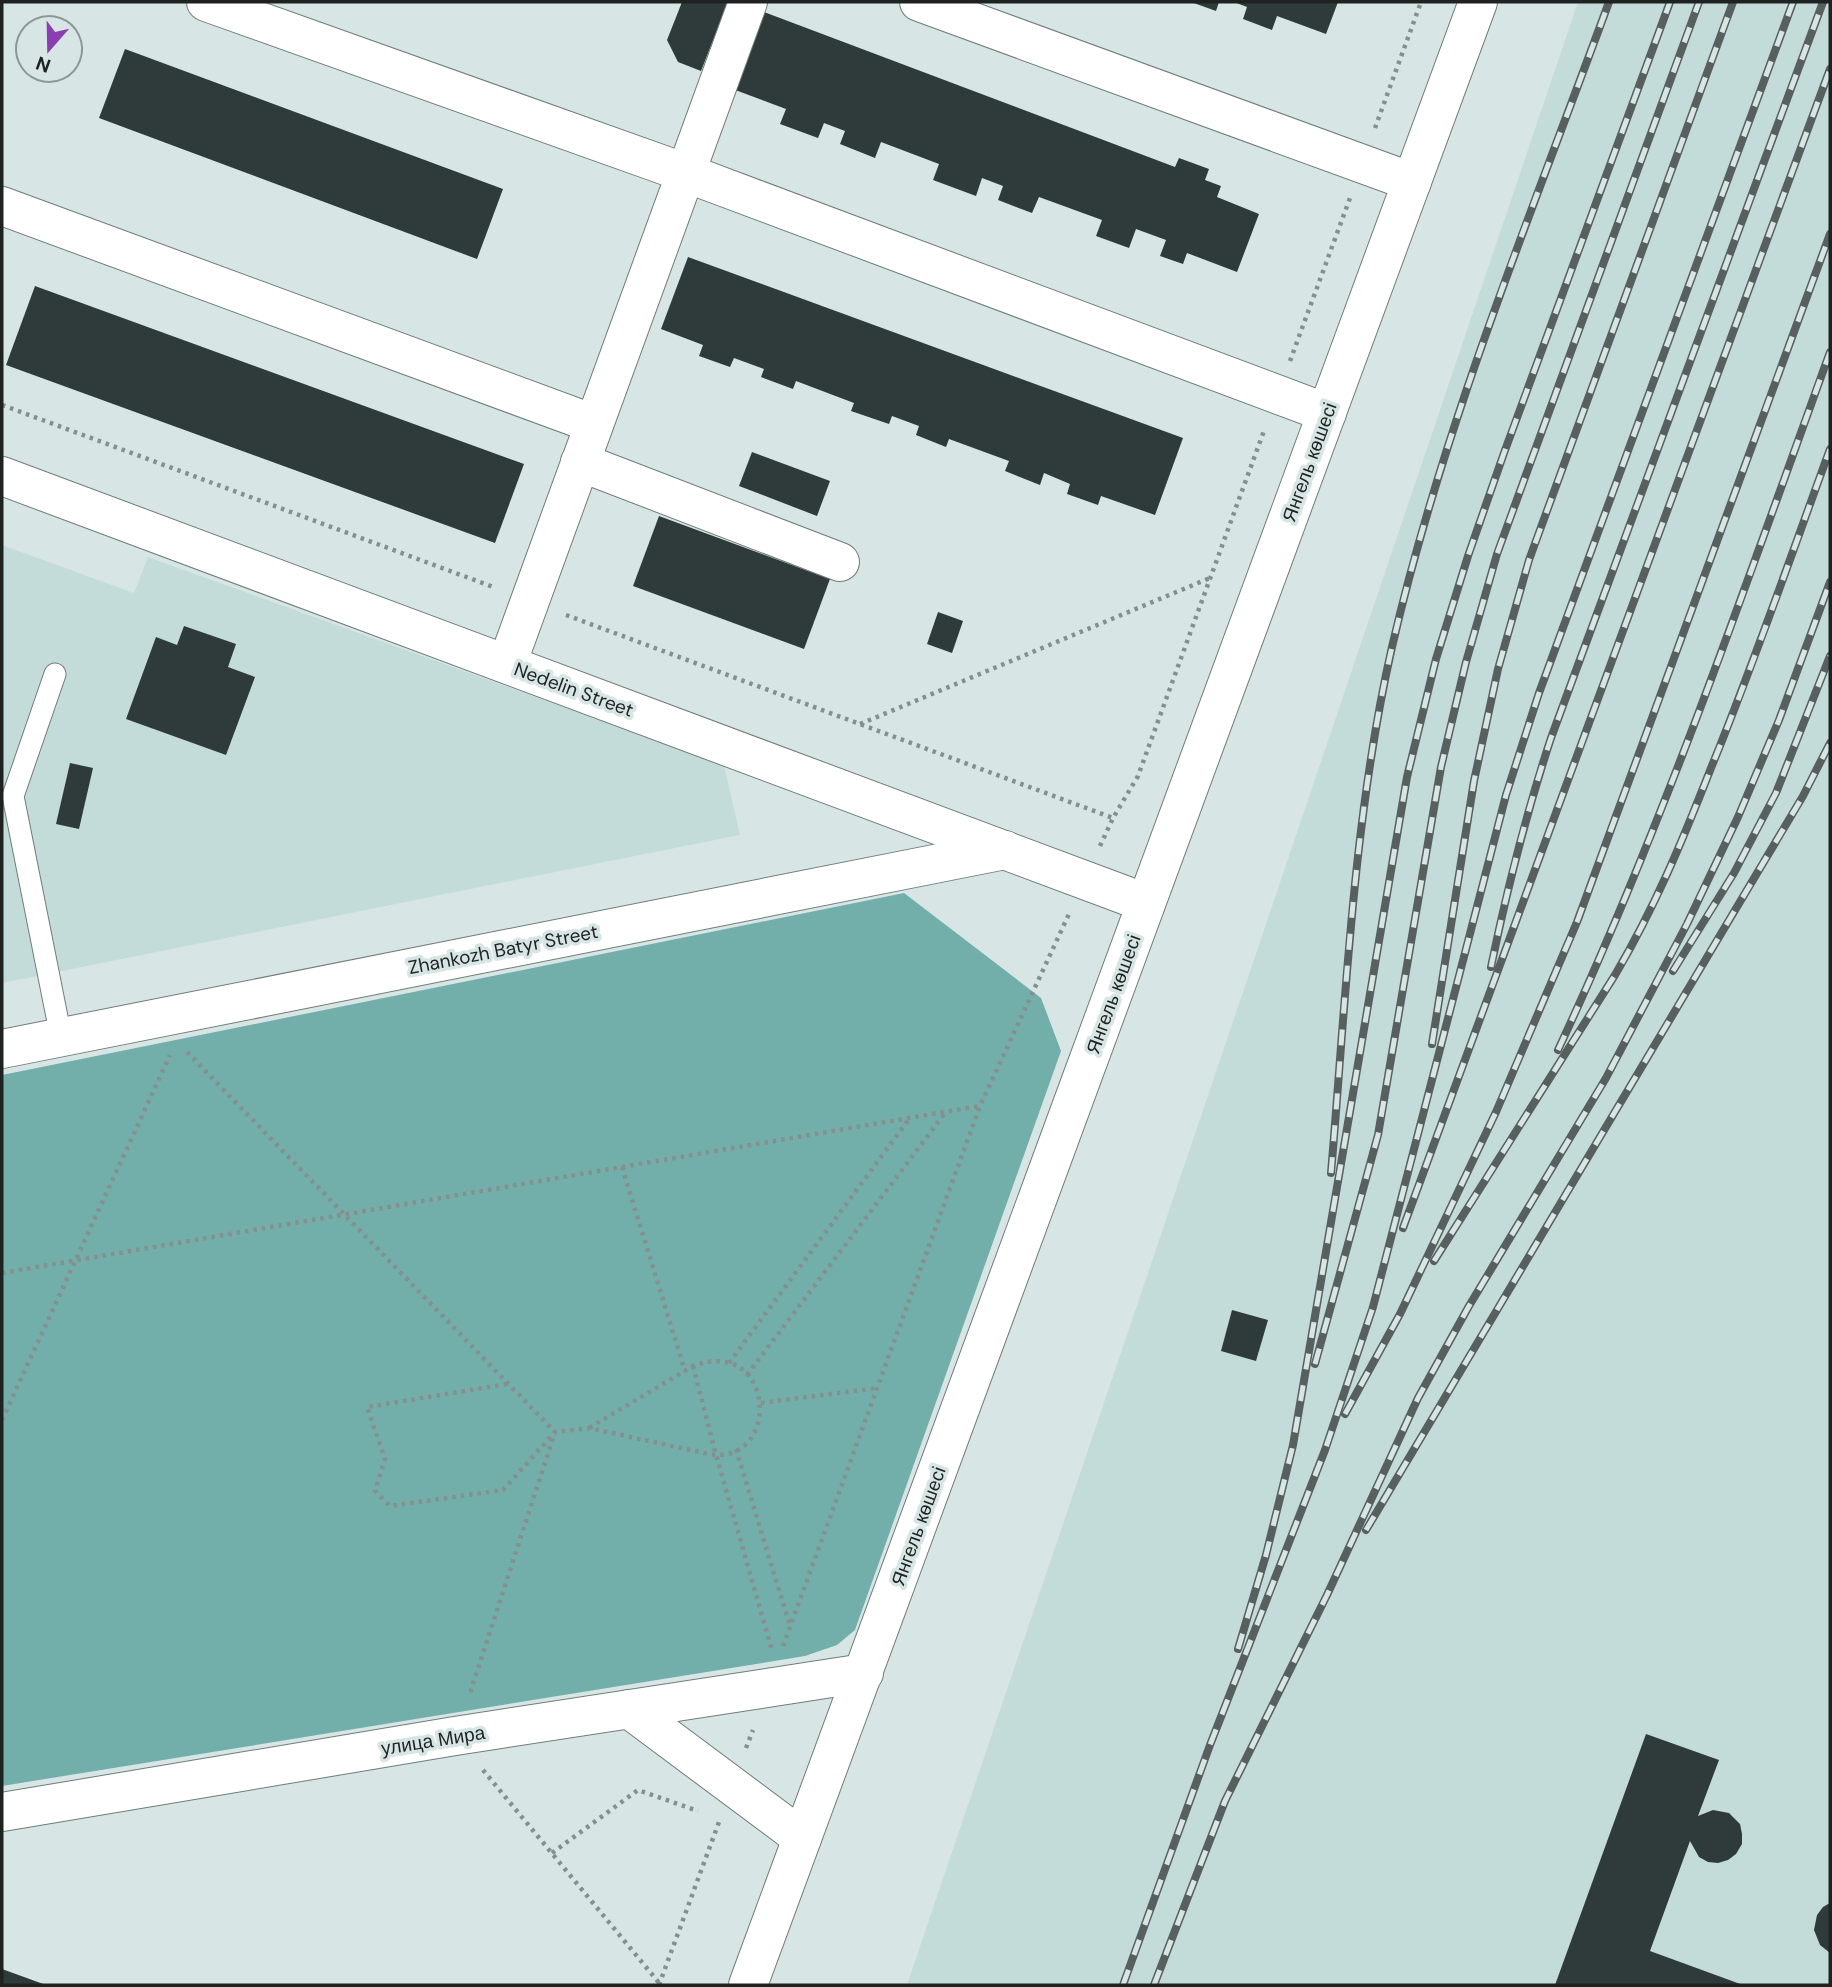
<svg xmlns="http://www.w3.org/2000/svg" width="1832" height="1987" font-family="'DM Sans',sans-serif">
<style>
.built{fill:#c4dcd9}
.forest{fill:#73afaa}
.building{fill:#2f3b3a}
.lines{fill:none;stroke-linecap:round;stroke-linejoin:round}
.service-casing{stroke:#6f7c7b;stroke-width:23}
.minor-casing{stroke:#6f7c7b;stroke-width:40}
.tertiary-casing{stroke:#6f7c7b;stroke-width:40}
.path{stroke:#858f8e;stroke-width:4.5;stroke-dasharray:3.5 5;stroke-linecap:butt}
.service{stroke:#fff;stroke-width:21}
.minor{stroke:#fff;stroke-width:38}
.tertiary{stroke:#fff;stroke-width:38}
.rail-casing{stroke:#58605f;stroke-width:8}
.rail{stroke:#d7e6e4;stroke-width:5;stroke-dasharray:16;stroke-linecap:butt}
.labels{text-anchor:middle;stroke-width:7;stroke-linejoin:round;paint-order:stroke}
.street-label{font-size:19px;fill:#1e2322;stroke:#d7e6e4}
</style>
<rect width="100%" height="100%" fill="#d7e6e4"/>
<g class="built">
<path d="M1578 2H1830V1985H907Z"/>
<path d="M2 545 134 593 148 557 724 765 740 835 2 983Z"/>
</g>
<path class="forest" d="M904 893 1041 998 1061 1051 855 1630 837 1645 805 1656 2 1786V1075Z"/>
<g class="building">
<path d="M682 2H728L701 71 678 62 667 40Z"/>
<path d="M1191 2H1219L1216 11Z"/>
<path d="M1234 2H1338L1326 34 1277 16 1272 30 1243 19 1247 7Z"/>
<path d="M759 10 1175 167 1179 158 1209 169 1205 180 1221 186 1217 197 1259 214 1237 272 1187 253 1183 264 1160 256 1166 240 1136 229 1129 248 1096 236 1102 220 1039 197 1032 213 998 200 1003 186 982 178 976 196 933 180 939 164 881 142 875 158 840 144 845 131 824 123 818 138 780 124 786 109 730 88Z"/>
<path d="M125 49 503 189 477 259 99 118Z"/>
<path d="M688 257 1183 438 1155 515 1101 496 1098 505 1067 494 1070 484 1044 473 1040 485 1005 471 1009 461 949 439 946 447 916 435 919 426 892 416 889 424 851 411 854 403 796 381 793 389 761 377 764 369 734 358 730 367 699 356 703 345 661 329Z"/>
<path d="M35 286 524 464 495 543 6 365Z"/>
<path d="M752 452 830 481 817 516 739 486Z"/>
<path d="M659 516 830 579 804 649 633 586Z"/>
<path d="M938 612 963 621 952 653 927 644Z"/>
<path d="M184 626 236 644 228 667 255 677 226 755 126 719 156 637 177 645Z"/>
<path d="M70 763 93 768 79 829 56 824Z"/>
<path d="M1232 1310 1268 1320 1256 1361 1221 1351Z"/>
<path d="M1646 1734 1719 1760 1698 1816 1713 1810 1729 1813 1740 1824 1742 1834V1844L1736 1854 1728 1860 1718 1863 1708 1862 1699 1857 1690 1841 1650 1951 1743 1985H1555Z"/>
<path d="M1830 1903V1953L1820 1945 1814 1930 1817 1915 1823 1907Z"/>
<path d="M2 1969 46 1985H2Z"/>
</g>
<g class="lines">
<g class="service-casing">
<path id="service" d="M55 674 13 796 61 1037"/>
</g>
<g class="minor-casing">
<g id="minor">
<path d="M206 2 686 173 1327 413"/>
<path d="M919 2 1412 182"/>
<path d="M2 206 594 424"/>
<path d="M580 462 840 562"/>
<path d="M507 664 748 2"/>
<path d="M2 1049 1005 850"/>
<path d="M629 1709 802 1838"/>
<path d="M2 1812 455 1736 864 1673"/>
</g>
</g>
<g class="tertiary-casing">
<g id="tertiary">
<path d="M2 476 1146 903"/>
<path d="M748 1985 1478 2"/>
</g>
</g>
<g class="path">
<path d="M1375 128 1421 2"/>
<path d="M1290 361 1350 198"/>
<path d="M2 405 496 588"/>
<path d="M566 615 1113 818"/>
<path d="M860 724 1210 578"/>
<path d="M1100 846 1113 818 1138 776 1265 428"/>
<path d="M187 1052 555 1432 469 1696"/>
<path d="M622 1167 685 1371"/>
<path d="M2 1273 979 1106"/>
<path d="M729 1363 909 1119"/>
<path d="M693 1366 716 1455 772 1650"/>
<path d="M747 1375 945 1113"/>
<path d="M507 1384 367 1407 385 1459 375 1491 390 1506 503 1490 555 1432 589 1428 709 1454C782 1466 776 1335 693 1366L589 1428"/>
<path d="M761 1403 877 1388"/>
<path d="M2 1420 170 1055"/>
<path d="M736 1449 790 1626"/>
<path d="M783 1646 980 1106 1069 914"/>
<path d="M746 1748 753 1730"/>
<path d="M483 1770 660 1984"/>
<path d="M552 1853 638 1790 698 1811"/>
<path d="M659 1985 719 1822"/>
</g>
<use href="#service" class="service"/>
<use href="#minor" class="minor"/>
<use href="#tertiary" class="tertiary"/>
<g class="rail-casing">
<g id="rail">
<path d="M1491 967C1507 889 1526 814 1551 738L1823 2"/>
<path d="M1673 971 1734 873 1776 793 1830 656"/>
<path d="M1432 1044 1474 781 1498 669 1529 560 1733 2"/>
<path d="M1558 1050C1664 823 1745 587 1830 352"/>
<path d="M1331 1173C1346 998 1353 819 1392 647 1443 426 1531 215 1609 2"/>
<path d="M1403 1228 1830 69"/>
<path d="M1434 1261 1615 975C1655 907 1682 842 1711 768 1754 663 1791 556 1830 449"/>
<path d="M1315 1364 1378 1135 1441 767 1466 662 1497 554 1699 2"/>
<path d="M1345 1414 1400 1314 1496 1112 1577 922 1830 234"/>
<path d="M1366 1530 1803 796 1830 743"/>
<path d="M1238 1649 1266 1555 1293 1445 1407 777 1436 659 1468 556 1504 453 1670 2"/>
<path d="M1123 1985 1210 1745 1325 1450 1373 1307 1506 795 1539 693 1793 2"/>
<path d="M1154 1985 1225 1801 1327 1595 1418 1398 1469 1306 1606 1078 1687 924 1738 817 1779 720 1830 582"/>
</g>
</g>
<use href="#rail" class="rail"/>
</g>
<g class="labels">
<g class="street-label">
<text transform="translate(1309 462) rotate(-70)" y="7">Янгель көшесі</text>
<text transform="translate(574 689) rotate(20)" y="7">Nedelin Street</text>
<text transform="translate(503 949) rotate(-11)" y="7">Zhankozh Batyr Street</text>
<text transform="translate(1113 994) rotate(-70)" y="7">Янгель көшесі</text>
<text transform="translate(918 1526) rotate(-70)" y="7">Янгель көшесі</text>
<text transform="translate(433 1740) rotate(-9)" y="7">улица Мира</text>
</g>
</g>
<rect width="1832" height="1987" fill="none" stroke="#1e2322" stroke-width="7"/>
<g transform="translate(49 49) rotate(200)"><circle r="33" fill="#d7e6e4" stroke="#8d9896" stroke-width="2"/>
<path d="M0-5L12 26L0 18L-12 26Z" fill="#893fb1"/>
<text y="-10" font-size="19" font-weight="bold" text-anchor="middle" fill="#1e2322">N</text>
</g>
</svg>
